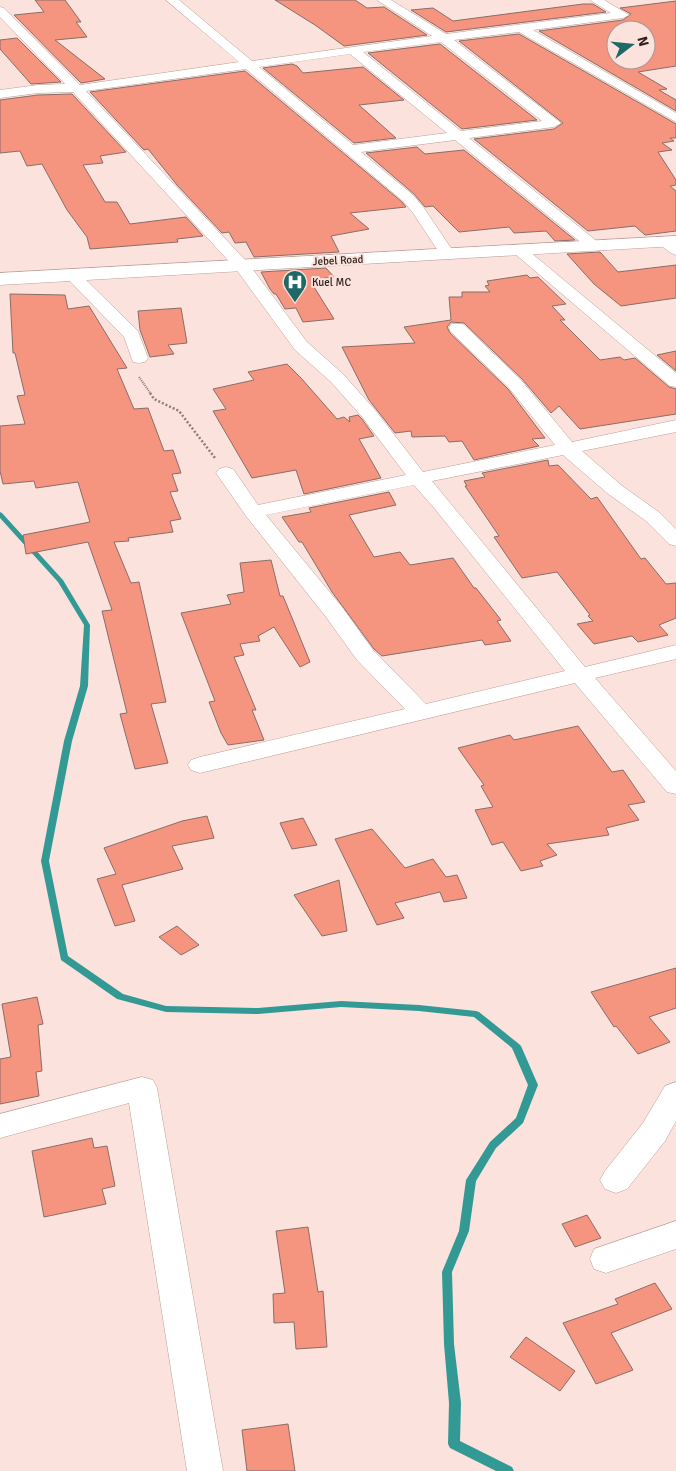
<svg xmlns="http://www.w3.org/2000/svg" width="676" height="1471" font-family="Signika,sans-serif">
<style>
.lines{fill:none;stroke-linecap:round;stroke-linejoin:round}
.stream{fill:#329995;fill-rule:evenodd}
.building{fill:#f59580;stroke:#8a6d67;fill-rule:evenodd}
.minor-casing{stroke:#bd9e97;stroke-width:1}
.secondary-casing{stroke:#bd9e97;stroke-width:1}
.path-far1{stroke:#8e7b77;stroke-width:2;stroke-dasharray:1 1;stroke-linecap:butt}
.path{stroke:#8e7b77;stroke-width:2.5;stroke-dasharray:2 2;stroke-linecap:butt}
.minor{fill:#fff;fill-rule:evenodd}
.secondary{fill:#fff;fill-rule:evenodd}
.labels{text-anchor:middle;stroke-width:4;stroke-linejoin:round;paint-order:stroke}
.far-street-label{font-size:11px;fill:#2e2220;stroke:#fce2dc}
.far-poi-label{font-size:11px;fill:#2e2220;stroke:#fce2dc;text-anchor:start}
</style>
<rect width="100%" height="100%" fill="#fce2dc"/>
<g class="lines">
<path class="stream" d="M0 512 2 513 63 580 90 625 88 686 72 741 49 861 68 956 123 994 166 1006 258 1008 341 1001 419 1005 476 1011 479 1012 519 1044 521 1046 538 1085 523 1123 496 1148 476 1181 469 1231 452 1272 454 1344 461 1403 460 1441 512 1467 514 1471H496L450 1448 448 1444 449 1403 444 1344 442 1272 459 1231 466 1180 490 1142 516 1118 528 1085 512 1048 474 1017 419 1011 341 1007 258 1014 166 1012 117 999 61 960 41 861 64 741 80 686 84 625 58 582 0 518Z"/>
</g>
<g class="building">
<path d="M35 0H65L81 22H76L87 37 55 40 105 79 81 83 14 15 44 12Z"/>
<path d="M275 0H355L367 8 384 7 427 35 344 46 315 25Z"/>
<path d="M676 1V66L638 72 667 89 659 90 676 100V111L539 31 623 20 631 14 620 8ZM616 30H646V60H616Z"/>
<path d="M583 4H593L606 12 446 32 411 10 433 8 453 21Z"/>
<path d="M519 34 676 124V138H670L674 141 662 143 672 150 658 152 676 180V185L670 186 676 191V231L645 235 635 226 588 231 474 139 554 129 563 123 459 41Z"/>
<path d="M17 38 61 82 31 84 0 49V40Z"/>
<path d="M440 44 537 120 462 129 368 53Z"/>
<path d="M292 64 297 66 303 73 363 67 404 100 359 105 396 138 354 143 263 68Z"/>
<path d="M245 71 402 202 406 207 350 213 369 229 331 236 339 252 254 257 246 242 235 243 229 232 222 233 177 185 148 149 144 150 90 92Z"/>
<path d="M72 94 126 152 100 156 103 163 83 165 105 202H117L130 224 186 217 203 236 177 239 178 242 90 249 87 237 67 210 42 164 27 166 20 151 0 153V100L38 95Z"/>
<path d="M417 147 425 154 464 150 575 240 555 241 546 231 514 233 509 227 459 232 433 206 425 207 414 194 366 153Z"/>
<path d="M600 252 618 272 676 265V298L621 306 594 284 567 254Z"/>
<path d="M326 268 334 277 318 279 322 286 314 287 334 319 303 322 296 308 285 309 276 294H274L270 289 261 272Z"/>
<path d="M527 275 530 278 538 277 566 304 552 306 565 320H560L600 360 620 357 624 360 635 358 669 387 676 389V414L580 429 559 406 551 413 522 379 464 323 451 322 447 327 450 333 508 389 545 438 532 439 539 446 474 460 462 441 449 442 445 436 412 437 411 431 395 433 369 400 342 347 415 343 404 327 451 320 449 297H462V292H490L485 286 489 285 487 281Z"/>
<path d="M10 294 65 295 68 309 89 306 127 368 117 369 134 409 148 408 164 451 173 450 181 473 172 474 178 491 170 492 181 519 170 521 173 532 128 538 129 541 114 542 131 583 139 582 166 702 151 704 168 763 135 769 120 714 127 713 102 611 112 610 88 542 26 554 23 535 90 522 78 482 36 488 34 481 3 484 0 471V426L25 424 17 396 25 395 15 353H13Z"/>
<path d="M181 308 187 343 168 345 174 354 150 357 140 330 138 311Z"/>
<path d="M676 351V371L657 355Z"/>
<path d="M287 364 301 378 337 419 344 417 350 422 349 417 358 415 362 419 374 436 359 439 381 478 304 494 296 470 252 478 213 411 226 409 213 389 254 380 248 372Z"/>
<path d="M548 460 549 466 558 465 591 499 597 497 641 559 645 558 666 584 676 583V618L659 625 668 635 638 642 632 636 594 644 577 624 593 621 588 616 590 615 557 572 522 578 494 537 499 536 465 486H467L464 481 485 477 482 473Z"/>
<path d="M389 492 396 505 349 515 374 557 400 552 410 565 453 558 474 588H476L501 620 497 621 511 641 485 645 482 640 382 656 374 649 332 592 302 542H299L282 517 311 512 309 508Z"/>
<path d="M271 560 280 596H283L310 662 300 667 274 627 258 636 260 641 240 644 244 655 234 657 256 710H252L264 740 228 745 221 733 209 702 215 701 181 613 231 604 227 595 244 592 240 563Z"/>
<path d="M578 726 612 772 623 770 645 802 628 805 639 820 606 828 609 835 547 844 557 855 540 861 543 866 521 871 503 842 492 845 475 810 493 807 481 786 484 785 458 748 510 735 514 740Z"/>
<path d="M207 816 214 838 172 846 183 869 122 885 135 921 115 926 97 879 116 874 104 848 182 821Z"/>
<path d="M303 818 317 845 292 849 280 823Z"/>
<path d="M372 829 405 868 433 859 446 877 457 875 467 898 444 902 440 892 395 903 404 918 377 925 335 839Z"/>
<path d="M339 880 347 931 322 936 294 895Z"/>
<path d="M177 926 199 945 181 955 159 937Z"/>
<path d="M676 968V1008L649 1017 670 1042 638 1054 616 1026 614 1027 591 992Z"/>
<path d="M37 997 43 1024 38 1025 42 1071 36 1072 39 1096 0 1104V1059L11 1057 2 1004Z"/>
<path d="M92 1138 94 1148 107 1146 115 1186 102 1189 106 1204 44 1217 32 1151Z"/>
<path d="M587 1215 601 1238 575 1247 562 1224Z"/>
<path d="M308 1227 318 1292 323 1291 327 1347 296 1349 294 1322 274 1323 273 1294 285 1293 276 1231Z"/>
<path d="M655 1283 672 1309 611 1333 633 1370 596 1384 563 1323 618 1304 615 1299Z"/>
<path d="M526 1337 575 1371 560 1391 510 1357Z"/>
<path d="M288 1424 295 1471H247L242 1430Z"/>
</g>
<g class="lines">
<g class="minor-casing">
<g id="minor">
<path d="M166 0H179L252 61 432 36 377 0H391L446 34 611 13 590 0H604L629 15 623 18 533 30 676 113V122L519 32 454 40 561 123 554 127 469 138 599 243 602 246 599 249H589L455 140 361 152 413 195 424 208 455 254 452 257H442L413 213 403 201 246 69 86 91 248 263 307 342 343 374 375 410 423 472 555 445 509 388 451 332 449 328 451 324H463L521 380 572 442 676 420V432L582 451 621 485 660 513 676 529V546L669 544 646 521 607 493 563 455 432 481 585 667 676 645V659L595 678 676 771V794L667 792 575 683 200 773 191 770 188 765 191 760 200 757 405 709 357 660 326 617 246 516 216 473 219 469 226 467 233 469 258 505 406 475 363 418 331 382 295 350 236 269 73 92 38 93 0 98V90L38 85 65 84 0 17V7L4 8 80 85 239 62ZM441 42 542 121 461 131 363 52ZM350 54 447 133 353 145 259 67ZM414 485 435 509 565 671 426 704 373 650 342 607 266 515Z"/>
<path d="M664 237 676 243V255L671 253 656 242 659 239Z"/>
<path d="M519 245 524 247 676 373V387L670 386 514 253 511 250 514 247Z"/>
<path d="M72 270 78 272 138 331 148 358 145 362 139 363 133 362 124 337 64 275 66 272Z"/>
<path d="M142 1077 153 1080 157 1088 223 1471H187L129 1103 0 1138V1114Z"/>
<path d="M676 1082V1121L665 1141 627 1189 616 1193 605 1189 600 1180 605 1171 643 1123 665 1086Z"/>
<path d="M676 1221V1249L606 1273 594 1269 590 1259 594 1249Z"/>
</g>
</g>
<g class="secondary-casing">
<path id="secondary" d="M676 236V246L0 285V273Z"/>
</g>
<path class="path-far1" d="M139 377 151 394"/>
<path class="path" d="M150 393 154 399 179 411 215 458"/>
<use href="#minor" class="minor"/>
<use href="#secondary" class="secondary"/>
</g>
<defs>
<g id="hospital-pin" transform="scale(1.25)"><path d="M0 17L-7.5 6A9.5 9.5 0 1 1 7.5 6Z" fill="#1d6967" stroke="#fce2dc"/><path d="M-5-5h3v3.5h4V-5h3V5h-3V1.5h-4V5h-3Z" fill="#fff"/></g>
</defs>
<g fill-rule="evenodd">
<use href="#hospital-pin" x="295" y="282"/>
</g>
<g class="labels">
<g class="far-street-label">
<text transform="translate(338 260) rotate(-3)" y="4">Jebel Road</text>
</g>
<g class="far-poi-label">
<text x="312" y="286">Kuel MC</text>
</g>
</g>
<g transform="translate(631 45) rotate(74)"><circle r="24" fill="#fce2dc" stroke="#aa9591"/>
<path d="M0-4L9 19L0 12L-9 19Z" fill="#1d6967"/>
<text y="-8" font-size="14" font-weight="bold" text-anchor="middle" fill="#2e2220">N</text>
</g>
</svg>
